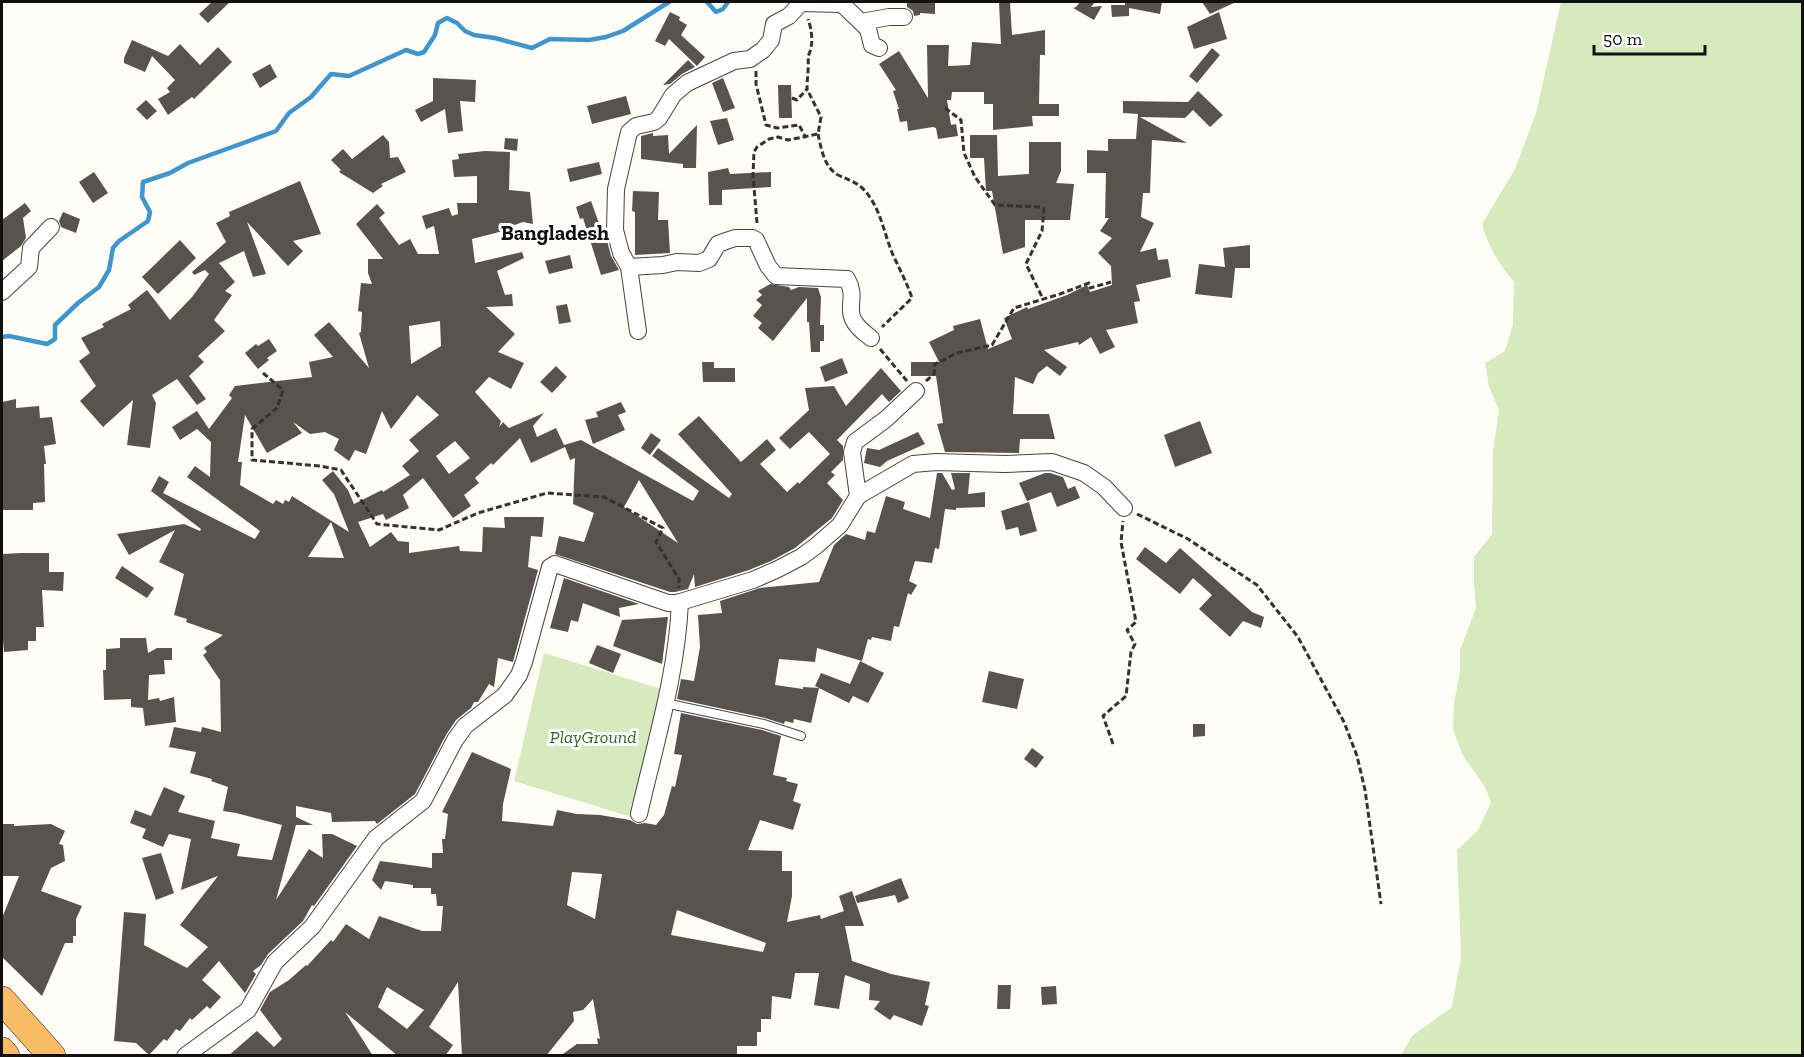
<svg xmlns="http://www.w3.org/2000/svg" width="1804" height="1057" font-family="'Zilla Slab',serif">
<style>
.green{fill:#d5ebbd}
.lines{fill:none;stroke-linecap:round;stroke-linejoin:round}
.stream{stroke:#3f96cf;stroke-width:4.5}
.building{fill:#5a524d;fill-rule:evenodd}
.service-casing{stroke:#444;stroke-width:10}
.minor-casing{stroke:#444;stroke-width:18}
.trunk-casing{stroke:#222;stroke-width:28}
.path{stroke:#333;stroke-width:3;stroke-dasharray:6 3;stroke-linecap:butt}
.service{stroke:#fff;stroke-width:8}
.minor{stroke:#fff;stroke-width:16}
.trunk{stroke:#f7bc64;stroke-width:27}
.labels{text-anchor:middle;stroke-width:6;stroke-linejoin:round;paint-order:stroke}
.park-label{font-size:18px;font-style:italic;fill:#2f6b1f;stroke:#fff}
.quarter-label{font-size:21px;font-weight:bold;fill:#111;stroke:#fff}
</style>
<rect width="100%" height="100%" fill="#fffdf5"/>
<g class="green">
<path d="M1561 2H1802V1055H1401L1412 1036 1452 1007 1461 957 1457 850 1478 830 1491 802 1485 787 1462 754 1453 729 1454 702 1460 672V650L1476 608 1474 584V557L1492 534 1493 452 1499 410 1489 387 1485 363 1505 351 1513 324 1514 282C1499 265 1488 246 1482 224L1515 169 1536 113Z"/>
<path d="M544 653 671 692 641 820 514 781Z"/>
</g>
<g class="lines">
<g class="stream">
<path d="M707 2 716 12 723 9 728 2"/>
<path d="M2 337 9 336 47 344 55 339V325L78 303 99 287 109 270 113 248 119 241 148 221 150 212 142 197 143 182 170 173 188 163 276 131 289 113 311 97 331 74 349 76 406 50 418 54 424 52 435 35 438 23 447 18 457 23 465 31 474 35 495 38 532 48 550 39 589 40 606 37 623 31 669 2"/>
</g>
</g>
<g class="building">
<path d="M212 2H230L208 23 199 14Z"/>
<path d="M907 2H935V14L920 13V15L914 16 913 11 907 7Z"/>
<path d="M999 2H1010L1012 35 1045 30V55H1040L1039 104H1059V116H1032L1033 126 993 130V104H984V92H952L951 100H947L951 125 956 124 958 136 938 139 936 128 933 127 908 131 907 121 900 122 897 109H899L893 91 896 90 879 64 899 51 928 98 927 45H949L948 66 970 65 972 42 1001 44Z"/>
<path d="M1080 2H1095L1091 7 1102 6 1094 20 1073 8 1076 7Z"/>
<path d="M1125 2H1162L1160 14 1129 8V16L1112 17 1111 5H1125Z"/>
<path d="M1202 2H1236L1210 14Z"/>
<path d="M670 12 680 17 679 20 687 25 681 35 705 57 697 66 669 39 665 46 655 41Z"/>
<path d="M1219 12 1227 39 1194 49 1187 27Z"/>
<path d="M132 40 168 56 180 44 200 65 218 47 232 62 194 99 192 97 168 115 158 99 170 92 167 88 175 80 152 56 145 72 124 63V58Z"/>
<path d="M1212 48 1220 55 1197 83 1189 76Z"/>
<path d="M688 60 695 67 682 74 670 84 663 85Z"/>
<path d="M270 64 277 77 260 88 252 74Z"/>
<path d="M433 78 476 80 475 102 460 101 463 131 448 133 445 109 421 122 415 110 433 101Z"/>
<path d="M723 78 735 108 723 112 712 83Z"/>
<path d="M778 85H791L792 118H779Z"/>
<path d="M1198 91 1223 115 1210 127 1193 110 1185 118 1140 117 1187 143 1152 140 1150 193H1143L1141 217 1154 223 1140 252 1156 248 1158 260 1168 259 1171 277 1136 285 1140 301 1134 302 1138 323 1106 330 1115 347 1100 354 1091 337 1079 345 1078 342 1044 350 1067 367 1060 376 1047 366 1038 373 1033 384 1015 377 1013 414H1049L1055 439H1020L1019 453 945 452 937 424 943 423 936 376H911V362H939L929 342 954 330 953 326 980 319 988 349 1012 339 1004 318 1027 307 1028 309 1067 295 1087 285 1090 292 1112 285 1111 266 1098 253 1112 238 1100 231 1109 218H1105L1106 173H1087V150L1108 151V139H1136L1138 114 1123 113V101L1188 102Z"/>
<path d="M626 96 631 114 592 124 587 106Z"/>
<path d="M146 100 157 111 147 120 136 109Z"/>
<path d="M727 118 734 140 718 145 710 121Z"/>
<path d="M697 125 696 168H683V164L641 159V136L653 133V136L668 135 669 154Z"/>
<path d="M383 135 389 142 390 158 398 157 406 172 381 184 383 186 373 193 339 172 341 170 331 160 343 149 352 159Z"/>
<path d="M970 135H997L998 176 1029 174V142H1061V171L1056 183 1074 184 1070 220H1025V247L1003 254 992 191H986L984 158H970Z"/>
<path d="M505 138 518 139 517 151 504 149Z"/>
<path d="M485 151 510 152 509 190 530 192 533 224 523 222 503 229V231L472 239 475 263 522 252 524 258 497 271 505 295 512 294 513 306 486 307 515 334 498 352 524 363 511 389 489 377 475 392 501 421 499 427 503 422 509 428 544 413 533 426 537 437 556 428 564 445 581 440 693 501 699 491 652 456 658 448 729 498 732 494 678 434 699 416 741 462 767 439 776 450 760 464 787 492 798 482 799 484 830 454 809 432 790 449 779 438 809 410 805 388 834 386 846 406 881 368 901 391 889 402 882 394 837 440 843 446V460L831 472 835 475 827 483 843 500 832 518 795 548 771 561 749 570 695 587 694 574 688 589 675 592H670L555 554 559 536 584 542 594 513 573 504 575 458 570 460 565 447 531 463 520 438 493 465 491 463 475 478 479 483 464 495 471 506 453 518 423 478 403 495 409 508 386 520 383 514 358 522 370 547 391 532 398 541 409 542V553L459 546 460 551 482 552 483 527 505 528 504 517H544L542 537 531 536 528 567 538 570 513 662 498 658 494 687 489 684 478 702H474L471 708 456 720 446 735 415 794 377 824 375 821 332 822 331 813 296 806V817L313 825H296L276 900 309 849 323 858 322 834H332L357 846 314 906 312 905 303 921 268 954 261 965 253 971 256 974 245 993 219 961 202 980 221 997 210 1009 207 1006 192 1020 190 1018 180 1031 176 1029 167 1041 164 1039 149 1055 136 1043 114 1041 124 912 146 914 144 945 187 968 208 947 180 925 218 876 181 890 191 839 169 834 163 847 142 838 146 829 130 823 135 810 151 816 164 787 185 796 178 812 215 821 211 838 240 844 237 856 272 860 282 825 236 813 223 811 228 787 211 781 212 779 190 773 196 752 169 747 174 727 201 732 202 727 221 732 220 680 203 655 207 652 204 648 223 635 186 622 187 619 174 615 184 574 159 562 175 530 129 555 117 534 184 524 200 531 201 529 151 491 159 476 169 482 163 493 255 539 260 531 187 477 195 466 210 477 211 442 197 429 180 440 172 427 197 411 209 429 232 398 229 395 235 386 312 377 309 362 333 357 314 335 329 322 369 368 359 333 361 332 362 312 358 311 361 283 372 284 368 273V259H383L356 224 377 204 385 213 379 218 399 245 410 239 418 254H439L434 226 426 229 422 216 449 208 452 216 458 214 457 203H477V176L454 177 452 160 459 159 458 154ZM440 321 441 346 411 364 409 326ZM417 395 439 415 409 440 419 451 402 466 410 475 383 492 382 490 354 504 348 490 333 471 322 480 334 494 349 532 292 496 289 502 285 500 283 504 276 500 273 504 240 485 242 462H238L245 415 267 453 302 433 293 422 310 434 325 432 339 439 334 450 349 461 355 450 366 454 382 411 391 429ZM455 441 470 458 449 474 436 456ZM639 480 678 543 624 507ZM331 522 344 558 308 557Z"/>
<path d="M599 162 602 174 570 182 567 169Z"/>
<path d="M728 168 730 174 771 172V187L722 190V205H709L708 172Z"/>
<path d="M94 172 108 193 93 203 79 182Z"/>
<path d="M300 181 321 234 293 241 303 251 288 266 247 222 266 274 253 277 244 251 219 263 235 282 225 291 232 295 214 320 225 331 198 356 204 362 189 376 206 399 197 405 177 379 152 395 156 403 150 448 127 445 133 400 103 427 80 401 96 386 79 361 90 353 81 338 104 327 102 324 131 309 128 305 147 290 170 320 192 297 209 274 205 270 194 275 192 272 226 242 216 223 230 216 229 212Z"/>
<path d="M633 191 659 192 658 220H668L670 253 635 255V212L632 211Z"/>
<path d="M591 201 600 226 603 225 611 256 619 270 601 275 583 218 580 219 576 207Z"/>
<path d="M25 203 31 211 23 218 26 238 21 246 2 261V220Z"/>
<path d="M63 212 80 219 76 233 61 227 59 221Z"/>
<path d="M180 240 196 258 158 294 142 277Z"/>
<path d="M1250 245V268H1235L1232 298 1195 294 1199 264 1225 267 1223 248Z"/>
<path d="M570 255 573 268 549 274 545 261Z"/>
<path d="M770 284 789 287 791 290 799 287 818 288 821 297 820 325H824V341H820V352H811L809 322H807V298L773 341 758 328 762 323 753 316 762 305 756 300 762 295 758 291Z"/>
<path d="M567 304 571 322 559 324 556 306Z"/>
<path d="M269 339 277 351 267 358 269 360 258 369 245 353 256 344 258 346Z"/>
<path d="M842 358 848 373 825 382 820 367Z"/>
<path d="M702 362H714V368H735V382H703Z"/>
<path d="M556 366 567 377 552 393 540 382Z"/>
<path d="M16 399V408L39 406 40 418 52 417 56 444 44 446 46 464H44L45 502 33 503V510H2V402Z"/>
<path d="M621 402 626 412 618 415 625 430 593 444 585 420 598 417 596 412Z"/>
<path d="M1200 421 1212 453 1175 467 1164 435Z"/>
<path d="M918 432 925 444 887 461 880 467 864 463 867 448 879 450Z"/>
<path d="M651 433 661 440 650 455 641 448Z"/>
<path d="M937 473H942L952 490 955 489 951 473H970L968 494 985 492V507L956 508V510L945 509 939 549 935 548 932 563 915 561 909 581 917 585 911 595 908 593 899 627 894 626 891 641 872 637 871 640 868 639 862 661 817 648 815 662 779 659 775 685 803 689V687L819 688 811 723 794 719 793 723 785 721 784 724 765 718 677 699 681 679 694 681 700 647 698 615 722 613 720 601 760 588 819 582 834 545 846 534 865 540 867 531 875 533 886 496 905 502 903 509 930 518Z"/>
<path d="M1045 473H1050L1063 477 1068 489 1075 486 1080 498 1057 507 1051 492 1027 501 1019 483Z"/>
<path d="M1029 502 1037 531 1020 536 1018 527 1006 530 1001 511Z"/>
<path d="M1145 547 1166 563 1180 548 1252 612 1264 617 1261 628 1243 621 1230 637 1199 609 1212 595 1193 578 1180 594 1136 559Z"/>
<path d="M22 553H49V572H64L63 591 42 590 44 627H36V641H28V650L4 652 2 629V554Z"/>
<path d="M122 566 154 588 147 598 115 578Z"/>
<path d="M564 578 639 604 619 608 620 617 583 603 578 622 571 620 568 632 550 628Z"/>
<path d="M668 617 662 664 613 646 622 620Z"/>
<path d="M120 638H146L148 653 157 648H172V660H164L165 674 149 675 148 700 159 698 160 701 174 697 176 722 145 726 143 708 131 707V699L104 700 103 670H106V649L120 648Z"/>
<path d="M597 645 621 654 613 673 589 663Z"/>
<path d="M860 661 884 673 868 703 853 696 849 703 815 686 821 673 850 684Z"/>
<path d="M989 671 1024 679 1017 709 982 702Z"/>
<path d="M681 713 762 730 781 736 773 775 787 778 786 781 798 784 793 801 801 804 793 830 760 820 748 850 782 851V871H792V896L787 922 820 915 821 919 844 911 839 896 852 891 864 926H845L852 961 891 974 930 982 925 1005 929 1006 922 1026 894 1015 890 1020 874 1009 880 1001 869 1000 870 984 845 975 839 1009 814 1005 819 973H795L791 999 772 996 771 1019H761V1032H757V1046H737V1056H560L577 1044H598L597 1038 600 1039 593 999 583 1010 573 1012 574 1021 546 1056H462L458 982 429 1027 453 1045 445 1056H398L345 1012 373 1056H228L257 1031 274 1047 282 1039 260 1010 270 992 289 980 306 965 307 966 331 940 333 942 346 924 369 939 379 916 422 931H441L443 906H437L436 894H431V888H413V885L385 881 381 890 372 880 380 861 432 868V853H443L442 839H445L448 814 442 812 472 752 511 769 503 804 502 821 553 826 557 810 577 814 600 815 630 820 637 824 645 823 656 825 664 815 672 786 675 787 682 755 674 754ZM572 872 602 874 595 919 567 905ZM677 910 766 943 763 952 671 935ZM387 987 424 1010 407 1029 378 1007Z"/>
<path d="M1193 724H1205V736L1193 737Z"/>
<path d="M1032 748 1044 757 1036 768 1024 759Z"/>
<path d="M2 824H14V826L51 824 65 831 59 844 63 845 65 861 51 868 41 891 82 906 76 919V936H73V943H65L42 996 2 957V918L19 876H2Z"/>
<path d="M161 853 174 893 156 900 142 858Z"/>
<path d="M901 878 909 898 898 903 895 895 857 903 855 896Z"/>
<path d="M998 985H1011L1010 1009H997Z"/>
<path d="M1056 986 1057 1004 1042 1005 1041 987Z"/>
</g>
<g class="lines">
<g class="service-casing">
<path id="service" d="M665 703 764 724 801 736"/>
</g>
<g class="minor-casing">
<g id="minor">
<path d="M801 3 842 4 868 29 872 45 879 48"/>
<path d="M861 22 889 17H904"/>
<path d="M629 267 663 265 677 262 699 263 709 259 718 244 726 241 735 238H752L756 240 768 266 776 276 847 279C861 304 835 312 871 338"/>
<path d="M2 292 29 267 31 248 51 227"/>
<path d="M638 331 629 267 621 253 615 230 616 189 629 132 636 126 654 122 659 118 673 95 687 83 734 61 750 59 763 50 771 40 774 24 789 16 801 3 800 2"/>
<path d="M858 496 913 464 936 462 1005 464 1052 462 1084 473 1104 487 1124 508"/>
<path d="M639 814C655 744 677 674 680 602"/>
<path d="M185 1056 248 1010 275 962 312 927 376 838 423 801 455 740 465 726 505 695 519 675 524 662 550 567 555 564 668 603H677L753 580 776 570 801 557 816 546 840 525 858 496 852 452 855 442 886 419 916 391"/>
</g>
</g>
<g class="trunk-casing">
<g id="trunk">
<path d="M2 1000 52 1056"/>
<path d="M2 1051 6 1056"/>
</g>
</g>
<g class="path">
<path d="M756 71V84L766 125 777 128 799 125 806 138"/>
<path d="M792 98 797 100 807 89C807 78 809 68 808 56 814 46 812 30 808 19"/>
<path d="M945 108 961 120 964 153 975 177 995 205 1041 207 1044 209 1042 231 1026 264 1043 299"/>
<path d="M818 134C821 148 824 167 838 175 853 182 861 183 871 199 882 216 885 236 893 255 900 270 907 283 912 298L882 327"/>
<path d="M757 223 753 175 754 152 757 147 769 139 778 137 788 140 818 134 821 117 807 89"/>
<path d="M880 349 907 381"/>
<path d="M263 373 283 390 277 408 252 429V460L320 466 341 470 377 524 439 530 478 513 547 493 604 497 663 528 656 542 679 579V588"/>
<path d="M926 381 934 374 935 364 957 353 992 345 1014 308 1060 294 1089 283 1090 288 1111 282"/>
<path d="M1137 514 1188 539 1257 585 1298 637 1344 722 1357 756 1365 790 1381 904"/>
<path d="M1113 744 1103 716 1126 696 1131 652 1135 644 1127 630 1136 622 1121 542 1123 521"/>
</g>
<use href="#service" class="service"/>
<use href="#minor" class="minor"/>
<use href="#trunk" class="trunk"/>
</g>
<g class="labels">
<g class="park-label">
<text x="593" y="743">PlayGround</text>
</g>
<g class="quarter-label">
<text x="555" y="240">Bangladesh</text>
</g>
</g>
<rect width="1804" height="1057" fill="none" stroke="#111111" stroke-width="6"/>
<path d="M1594 45v9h111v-9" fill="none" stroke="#111111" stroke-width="3"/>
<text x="1603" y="45" font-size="18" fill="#111111" stroke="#ffffff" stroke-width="4.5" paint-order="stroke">50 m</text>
</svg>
